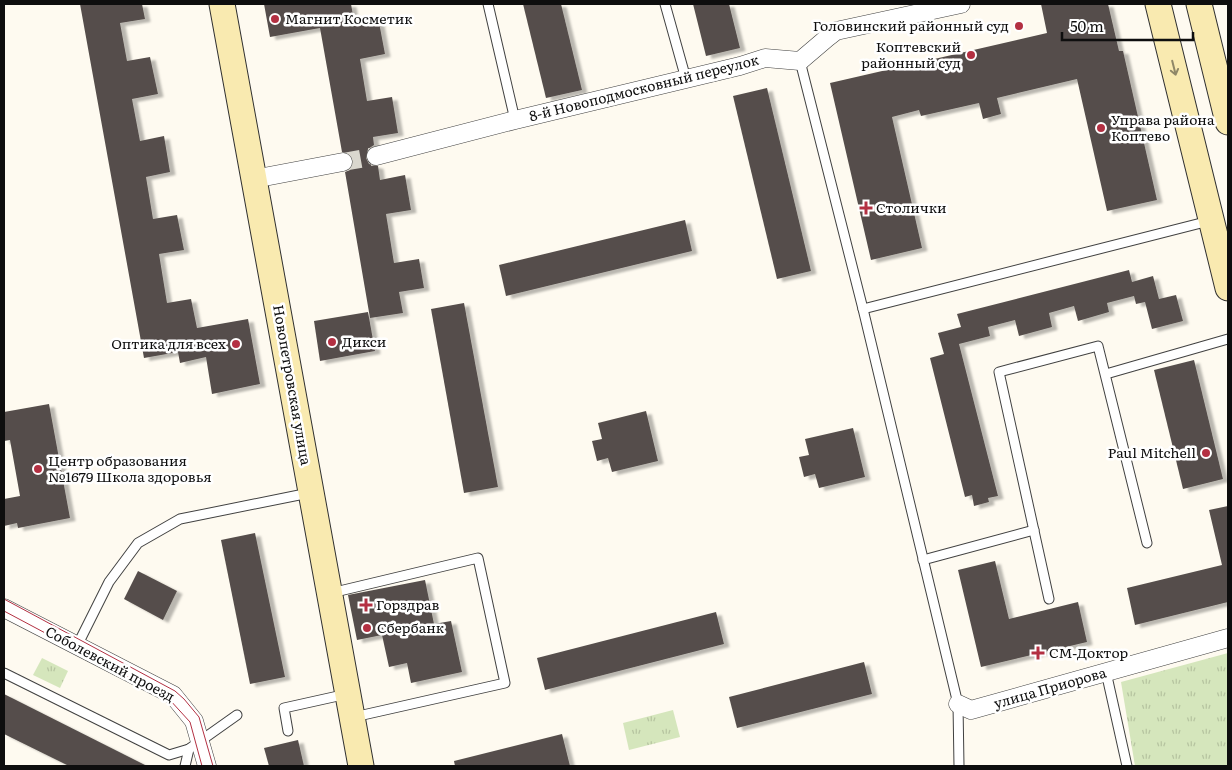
<svg xmlns="http://www.w3.org/2000/svg" width="1232" height="770" font-family="Literata,serif">
<style>
.grass{fill:url(#grass-tufts)}
.building{fill:#554e4b;filter:url(#shadow)}
.lines{fill:none;stroke-linecap:round;stroke-linejoin:round}
.street-tunnel{stroke:#dad7ce;stroke-width:18;stroke-dasharray:18 9;stroke-linecap:butt}
.lane-casing{stroke:#414141;stroke-width:11}
.street-casing{stroke:#414141;stroke-width:19}
.secondary-casing{stroke:#303030;stroke-width:27}
.lane{stroke:#fff;stroke-width:9}
.street{stroke:#fff;stroke-width:18}
.secondary{stroke:#f9eab0;stroke-width:25}
.tram{stroke:#b33042;stroke-width:1}
.oneway{stroke:#8f8767}
.poi-dot{fill:#b33042;stroke:#fff;stroke-width:2}
.labels{text-anchor:middle;stroke-width:5;stroke-linejoin:round;paint-order:stroke}
.poi-label{font-size:14px;fill:#0e0e0e;stroke:#fff;text-anchor:start}
.street-label{font-size:14px;fill:#0e0e0e;stroke:#fff}
</style>
<defs>
<pattern id="grass-tufts" width="24" height="20" patternUnits="userSpaceOnUse" patternTransform="scale(1.25)"><rect width="24" height="20" fill="#d5e6bc"/><path d="M3 7l-1-3M5 7V3M7 7l1-3M15 17l-1-3M17 17v-4M19 17l1-3" fill="none" stroke="#b6c4a0"/></pattern>
<filter id="shadow"><feDropShadow dx="5.5" dy="3" stdDeviation="1" flood-color="#0004"/></filter>
</defs>
<rect width="100%" height="100%" fill="#fefaf0"/>
<g class="grass">
<path d="M1228 653V766H1135L1121 682Z"/>
<path d="M42 658 68 671 60 688 33 675Z"/>
<path d="M673 710 680 737 629 750 623 723Z"/>
</g>
<g class="building">
<path d="M80 4H142L145 19 120 23 127 61 150 57 158 94 132 99 140 141 164 136 170 172 146 177 153 219 177 215 184 250 159 254 167 303 191 299 197 328 248 319 260 384 212 394 206 357 180 363 178 352 144 358Z"/>
<path d="M264 4H351L354 21 378 17 385 54 360 59 367 101 392 97 398 133 373 137 374 145 368 149 366 158 369 164 378 166 380 180 405 175 411 210 386 214 394 263 419 259 424 288 399 292 403 313 370 318 345 172 350 170 353 160 351 155 342 152 320 28 270 37Z"/>
<path d="M523 4H561L582 90 546 98Z"/>
<path d="M693 4H729L740 48 706 56Z"/>
<path d="M1041 4H1108L1119 51H1123L1157 200 1107 211 1077 79 997 98 1001 114 983 119 979 103 921 116 919 110 892 117 922 248 871 260 830 83 1047 33Z"/>
<path d="M767 88 811 271 777 279 733 96Z"/>
<path d="M685 220 692 251 506 296 499 265Z"/>
<path d="M1129 270 1132 282 1153 276 1159 299 1176 295 1183 321 1152 329 1145 302 1136 304 1134 296 1107 303 1109 312 1078 321 1074 306 1049 313 1052 327 1019 336 1015 320 988 327 990 336 959 344 998 496 988 498 989 502 974 506 972 495 965 497 930 358 944 354 938 333 961 327 957 314Z"/>
<path d="M464 303 498 487 464 493 431 309Z"/>
<path d="M368 312 375 351 320 361 314 321Z"/>
<path d="M1194 360 1223 479 1183 489 1154 370Z"/>
<path d="M49 404 70 518 18 528 17 523 4 526V499L20 496 10 440 4 441V412Z"/>
<path d="M646 411 658 461 612 472 608 458 597 461 592 441 602 439 598 423Z"/>
<path d="M853 428 865 477 819 488 815 474 804 477 799 457 809 455 805 439Z"/>
<path d="M1228 506V602L1135 625 1127 588 1222 565 1209 510Z"/>
<path d="M255 533 285 677 250 684 221 540Z"/>
<path d="M995 561 1009 619 1078 602 1087 642 981 667 958 570Z"/>
<path d="M138 571 177 591 163 620 124 599Z"/>
<path d="M425 580 434 624 451 621 462 672 411 683 407 663 389 667 382 635 357 640 348 595Z"/>
<path d="M716 612 724 644 545 690 537 658Z"/>
<path d="M864 662 872 694 737 728 729 697Z"/>
<path d="M4 694 147 766H69L4 734Z"/>
<path d="M562 734 570 766H455L454 761Z"/>
<path d="M298 740 304 766H269L264 748Z"/>
</g>
<g class="lines">
<path class="street-tunnel" d="M343 162 376 156"/>
<g class="lane-casing">
<g id="lane">
<path d="M488 4 515 120"/>
<path d="M665 4 686 79"/>
<path d="M800 61 863 309 958 704 959 766"/>
<path d="M863 309 1209 221"/>
<path d="M1106 374 1228 339"/>
<path d="M923 560 1034 530"/>
<path d="M331 593 478 558 505 683 354 717"/>
<path d="M1049 599 999 372 1098 346 1147 543"/>
<path d="M77 646 109 582 138 543 180 519 309 493"/>
<path d="M1106 672 1127 766"/>
<path d="M4 673 169 755 189 749 237 715"/>
<path d="M288 731 284 708 347 694"/>
<path d="M185 766 189 749"/>
</g>
</g>
<g class="street-casing">
<g id="street">
<path d="M376 156 515 120 740 66 765 58 800 61 827 38 836 31 961 4"/>
<path d="M254 179 343 162"/>
<path d="M4 608 173 695 194 721 207 766"/>
<path d="M958 704 971 710 1228 638"/>
</g>
</g>
<g class="secondary-casing">
<g id="secondary">
<path d="M222 4 361 766"/>
<path d="M1158 4 1228 288"/>
<path d="M1199 4 1228 122"/>
</g>
</g>
<use href="#lane" class="lane"/>
<use href="#street" class="street"/>
<use href="#secondary" class="secondary"/>
<g class="tram">
<path d="M4 599 175 691 184 699 199 717 213 766"/>
<path d="M4 611 169 699 190 722 202 766"/>
</g>
</g>
<defs><path id="oneway-shaft" d="M-6 0H5M1.5-3L5.5 0L1.5 3" fill="none" stroke-width="1.6" stroke-linecap="round" stroke-linejoin="round" transform="scale(1.25)"/></defs>
<use class="oneway" href="#oneway-shaft" transform="translate(1174 68) rotate(76)"/>
<g class="poi-dot">
<circle cx="275" cy="19" r="5"/>
<circle cx="1019" cy="26" r="5"/>
<circle cx="971" cy="55" r="5"/>
<circle cx="1101" cy="128" r="5"/>
<path d="M863.5 200.5h5v5h5v5h-5v5h-5v-5h-5v-5h5z"/>
<circle cx="332" cy="342" r="5"/>
<circle cx="236" cy="344" r="5"/>
<circle cx="1206" cy="453" r="5"/>
<circle cx="38" cy="469" r="5"/>
<path d="M363.5 597.5h5v5h5v5h-5v5h-5v-5h-5v-5h5z"/>
<circle cx="367" cy="628" r="5"/>
<path d="M1035.5 645.5h5v5h5v5h-5v5h-5v-5h-5v-5h5z"/>
</g>
<g class="labels">
<g class="poi-label">
<text x="285" y="24">Магнит Косметик</text>
<text x="1009" y="31" text-anchor="end">Головинский районный суд</text>
<text x="961" y="52" text-anchor="end">Коптевский<tspan x="961" dy="16">районный суд</tspan></text>
<text x="1111" y="125">Управа района<tspan x="1111" dy="16">Коптево</tspan></text>
<text x="876" y="213">Столички</text>
<text x="342" y="347">Дикси</text>
<text x="226" y="349" text-anchor="end">Оптика для всех</text>
<text x="1196" y="458" text-anchor="end">Paul Mitchell</text>
<text x="48" y="466">Центр образования<tspan x="48" dy="16">№1679 Школа здоровья</tspan></text>
<text x="376" y="610">Горздрав</text>
<text x="377" y="633">Сбербанк</text>
<text x="1049" y="658">СМ-Доктор</text>
</g>
<g class="street-label">
<text transform="translate(644 88) rotate(-14)" y="5">8-й Новоподмосковный переулок</text>
<text transform="translate(292 385) rotate(80)" y="5">Новопетровская улица</text>
<text transform="translate(110 664) rotate(28)" y="5">Соболевский проезд</text>
<text transform="translate(1050 688) rotate(-16)" y="5">улица Приорова</text>
</g>
</g>
<rect width="1232" height="770" fill="none" stroke="#0e0e0e" stroke-width="10"/>
<path d="M1062 32v8h131v-8" fill="none" stroke="#0e0e0e" stroke-width="2.5"/>
<text x="1070" y="32" font-size="15" fill="#0e0e0e" stroke="#ffffff" stroke-width="4" paint-order="stroke">50 m</text>
</svg>
